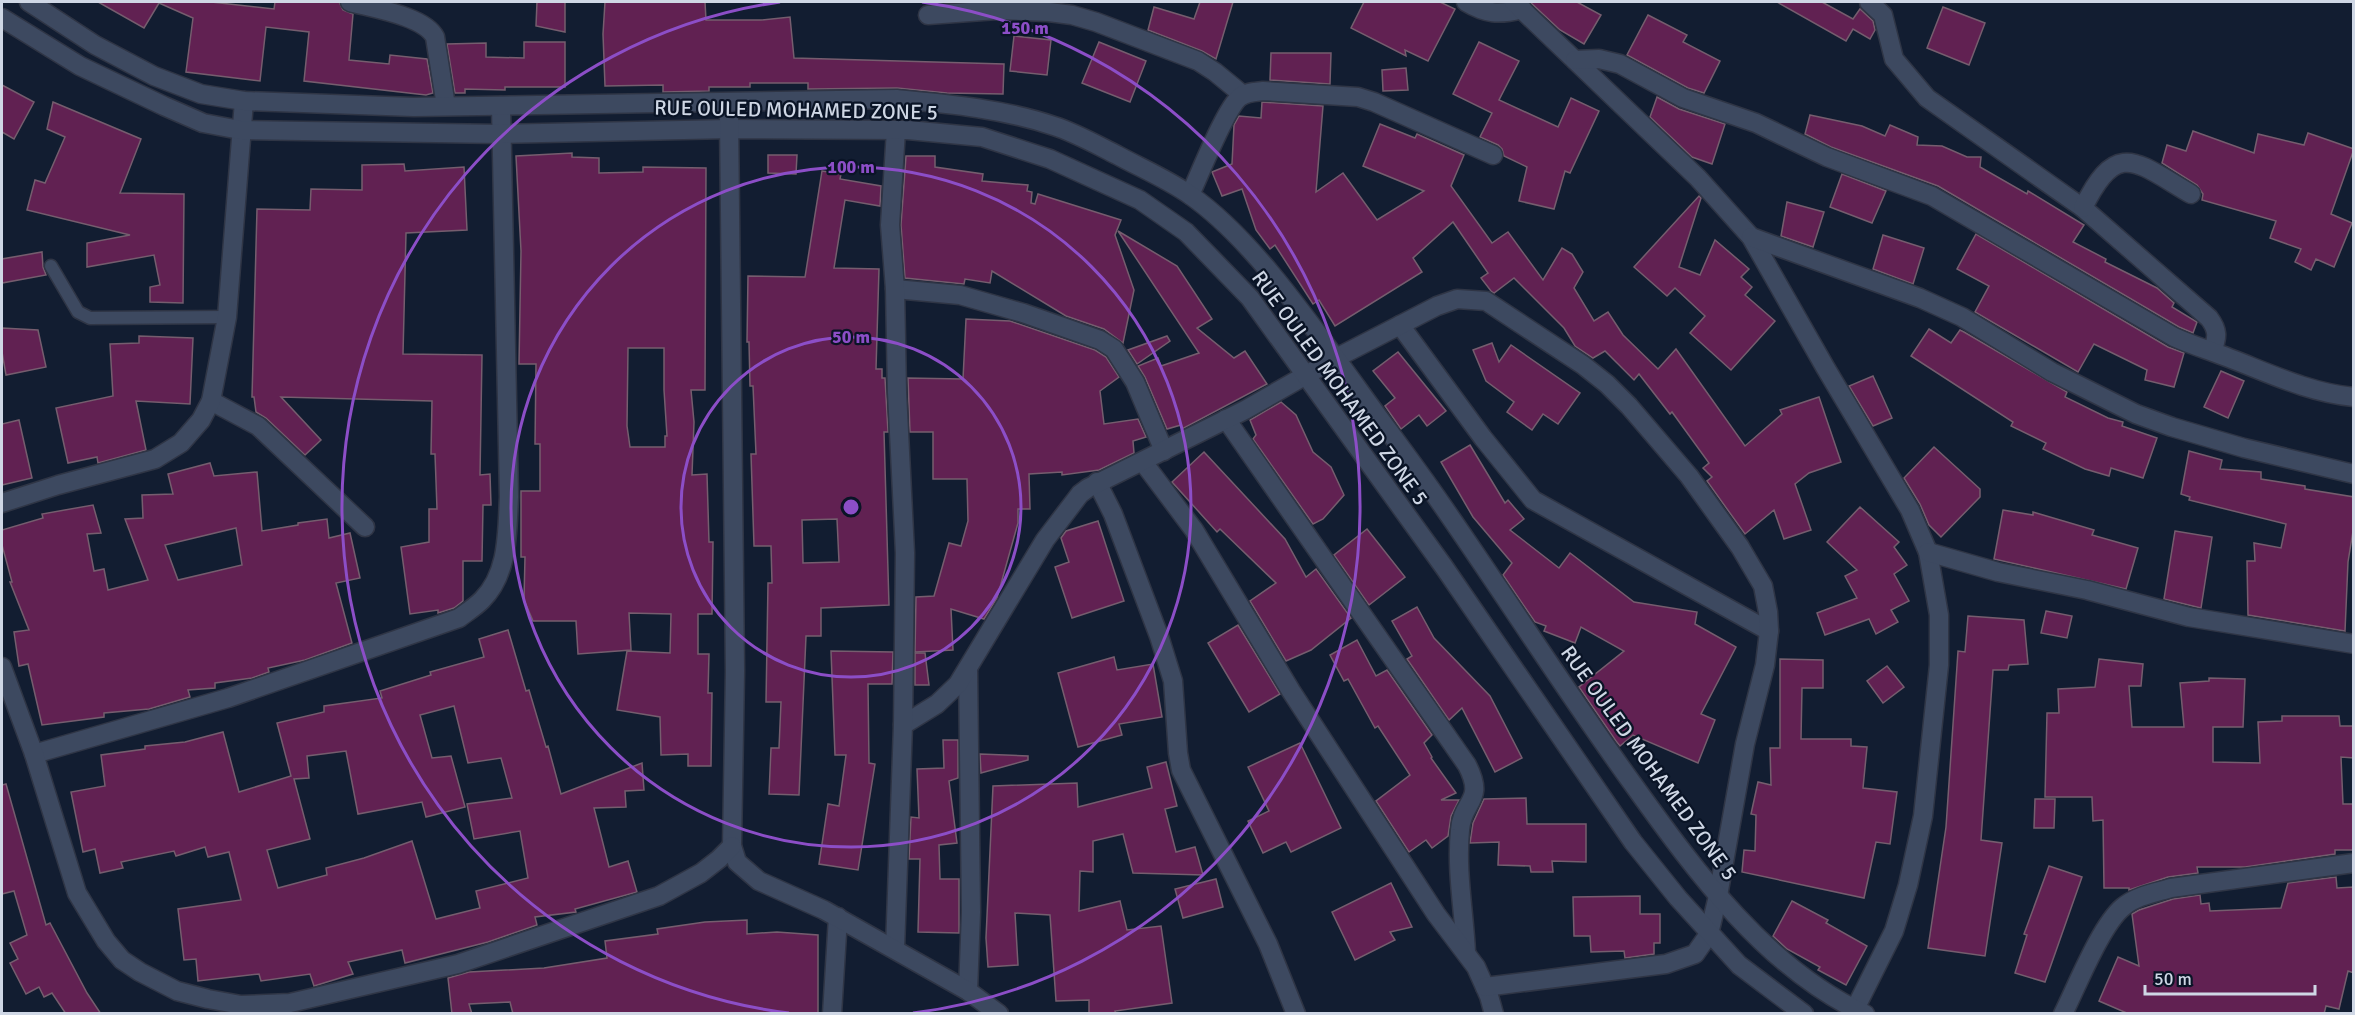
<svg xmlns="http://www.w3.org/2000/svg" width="2355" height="1015" font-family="Signika,sans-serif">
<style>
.building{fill:#612152;stroke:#755d6e;stroke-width:1.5;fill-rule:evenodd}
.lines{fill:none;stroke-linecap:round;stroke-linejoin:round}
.service-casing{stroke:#2f3545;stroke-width:15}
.minor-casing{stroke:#2f3545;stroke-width:21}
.tertiary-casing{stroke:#2f3545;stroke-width:21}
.service{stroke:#3d4960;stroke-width:12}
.minor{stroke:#3d4960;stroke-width:18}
.tertiary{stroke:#3d4960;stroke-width:18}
.ring{fill:none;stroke:#8c4ec7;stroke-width:3}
.labels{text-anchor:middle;stroke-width:4.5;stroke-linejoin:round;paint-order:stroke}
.street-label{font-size:21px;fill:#cfd7e5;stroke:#0a1426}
.centre{fill:#8c4ec7;stroke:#0a1426;stroke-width:3}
.ring-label{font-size:18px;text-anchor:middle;font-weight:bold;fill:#8c4ec7;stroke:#0a1426;stroke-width:4.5;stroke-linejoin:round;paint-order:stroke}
</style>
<rect width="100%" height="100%" fill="#121d31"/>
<g class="building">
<path d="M98 2H211L274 9 275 2H339L343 10 353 14 349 60 389 64 390 55 427 59 433 93 426 95 304 81 309 32 266 27 260 81 186 72 193 18 159 3 144 28Z"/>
<path d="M537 2H565V32L536 26Z"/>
<path d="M605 2H705L706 20H761L790 17 794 58 1004 64 1003 94 947 93 897 88 808 89V83H750V87H709V91L663 92V85L605 86 603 34Z"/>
<path d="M1200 2H1233L1216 59 1202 51 1148 30 1154 7 1194 19Z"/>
<path d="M1364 2H1440L1455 9 1428 61 1405 50 1406 56 1351 28Z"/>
<path d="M1530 2H1577L1601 15 1584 44 1560 30Z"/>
<path d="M1777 2H1822L1853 19 1860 9 1873 21 1875 30 1870 39 1853 29 1846 41Z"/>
<path d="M1943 7 1985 23 1969 65 1927 48Z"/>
<path d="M1648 15 1687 35 1683 42 1720 61 1704 93 1688 88 1627 55Z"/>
<path d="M1014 36 1051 40 1047 75 1010 71Z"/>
<path d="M524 42H565V87H505V90L465 89V93H455L447 44 486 43V57L524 58Z"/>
<path d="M1099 42 1146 61 1130 102 1082 83Z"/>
<path d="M1479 42 1519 61 1499 100 1558 127 1571 98 1599 111 1570 173 1565 171 1554 209 1519 201 1527 167 1504 156 1502 149 1498 145 1480 137 1492 113 1453 94Z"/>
<path d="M1271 53H1331L1330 84 1270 80Z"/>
<path d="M1406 68 1408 90 1383 91 1382 70Z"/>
<path d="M2 85 34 102 14 139 2 132Z"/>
<path d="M1657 97 1679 109 1725 124 1712 164 1692 157 1650 117Z"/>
<path d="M53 102 141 139 120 193 184 194 183 303 150 302V287L160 285 154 255 87 267V243L130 235 27 210 35 180 45 183 65 137 47 129Z"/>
<path d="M1262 102 1323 106 1316 192 1343 173 1377 220 1424 191 1363 166 1380 124 1415 138 1417 134 1464 155 1451 186 1492 243 1508 232 1543 280 1562 248 1572 254 1583 272 1574 288 1594 321 1608 312 1623 335 1658 369 1676 349 1745 446 1782 414 1780 410 1819 397 1841 462 1809 473 1795 484 1811 530 1784 539 1774 510 1745 534 1707 481 1712 477 1703 468 1709 463 1672 412 1670 414 1639 374 1634 380 1605 351 1593 358 1575 346 1564 328 1514 278 1494 293 1491 291 1481 278 1488 273 1453 222 1413 258 1422 272 1335 326 1319 300 1313 304 1275 245 1270 249 1256 230 1242 189 1222 196 1212 172 1232 164 1234 125 1239 116 1261 118Z"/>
<path d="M1810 115 1862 126 1885 136 1890 125 1918 137 1917 145 1942 146 1967 157H1981L1980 167 2027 194 2028 191 2084 225 2073 242 2106 259 2105 262 2157 288 2174 303 2172 307 2197 322 2193 333 2179 327 1938 186 1831 147 1805 134Z"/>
<path d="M2193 131 2254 153 2258 134 2304 145 2308 133 2354 149 2331 214 2352 223 2334 267 2316 259 2311 270 2295 262 2301 249 2270 238 2276 221 2202 200 2203 194 2197 185 2162 163 2167 145 2186 151Z"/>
<path d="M572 153V157L599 158V173L643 172V167L706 168 705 390H691L694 422 692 475 707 474 709 542H713L712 614H698V654H709L708 693H712L711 766H688V754L661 755 660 717 617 710 627 651 670 653 671 614 629 613 631 650 578 654 576 621H533L524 600 525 557H521V491H540V444H535L536 364H519L521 251 516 156ZM628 348H664V390L667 436H665V447H630L627 426Z"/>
<path d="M768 155H797L796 174 768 173Z"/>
<path d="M906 156H935V167L983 174 982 181 1028 185 1027 191 1032 192 1031 203 1035 204 1038 194 1121 220 1115 235 1134 290 1123 343 1104 329 1066 316 992 271 990 283 965 279 964 284 905 278 901 225Z"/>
<path d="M404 164 405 171 464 167 467 230 406 233 403 354 482 355 480 475 490 474 491 505H483L482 561H463V601L454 608 438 613V610L410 614 401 547 429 542V509H437L435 454H431L432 401 281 397 321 440 305 455 266 418 256 412 254 397H252L257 209 310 210 311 189 362 190V165Z"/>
<path d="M822 171 841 174 840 179 881 186 880 206 845 200 834 268 879 269 876 369H882V378H885L888 432H884L889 605 821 608V636H806L799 795 769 794 771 748H779L781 702H766L768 583H772L771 546H754L751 454H756L753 386H750L749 342H747L748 276 805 277ZM837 519 839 562 803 563 802 520Z"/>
<path d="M1842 174 1886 191 1872 223 1830 207Z"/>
<path d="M1699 196 1701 198 1679 267 1700 275 1715 240 1749 269 1741 277 1752 287 1745 295 1775 321 1731 370 1690 333 1705 316 1675 288 1667 296 1634 267Z"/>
<path d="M1787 202 1824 212 1813 247 1781 236Z"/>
<path d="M1118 231 1177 266 1212 319 1197 328 1234 358 1245 351 1267 384 1182 429 1181 425 1167 429 1145 377 1138 366 1158 358 1161 366 1199 353Z"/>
<path d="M1976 234 2168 347 2184 353 2174 387 2145 380 2147 370 2094 344 2078 372 1975 312 1989 286 1957 269Z"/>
<path d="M1883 235 1924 248 1913 284 1873 269Z"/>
<path d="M42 252 43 267 46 275 2 283V259Z"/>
<path d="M966 319 1010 321 1095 350 1106 357 1119 377 1100 391 1104 424 1138 419 1146 437 1133 441 1134 453 1099 470 1062 475V472L1029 474 1030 509H1018V523L997 598 984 619 951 609 953 650 915 652 916 597 934 596 949 543 961 546 968 521 967 479H933V432H910L908 378 963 379Z"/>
<path d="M2 328 38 330 46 367 6 375 2 352Z"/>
<path d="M1929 329 1951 343 1960 330 1964 332 2067 392 2065 397 2108 418 2123 422 2122 426 2157 438 2143 478 2111 468 2109 476 2085 469 2043 449 2046 443 2011 426 2013 422 1911 356Z"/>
<path d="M139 336 193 338 190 404 136 401 146 450 98 463 97 457 68 463 56 408 113 396 110 344 139 343Z"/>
<path d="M1167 336 1170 341 1137 364 1128 350Z"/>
<path d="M1492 343 1499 362 1511 345 1580 393 1558 424 1543 414 1532 430 1507 412 1514 402 1486 381 1473 350Z"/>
<path d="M1398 352 1446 411 1427 426 1419 415 1401 429 1385 406 1395 398 1373 371Z"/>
<path d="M2221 371 2244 381 2228 418 2204 407Z"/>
<path d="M1873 376 1892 418 1873 426 1849 386Z"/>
<path d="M1281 402 1296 415 1313 452 1331 467 1344 495 1323 519 1313 524 1253 439 1256 435 1250 420Z"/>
<path d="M19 420 32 478 2 485V424Z"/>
<path d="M1470 445 1505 503 1508 500 1524 519 1510 530 1559 568 1570 553 1634 602 1697 612 1695 624 1736 647 1701 714 1715 720 1698 763 1633 735 1620 746 1616 741 1579 687 1624 651 1581 627 1575 643 1544 631 1546 626 1535 622 1503 575 1512 563 1473 517 1441 462Z"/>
<path d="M1934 447 1980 489V497L1941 537 1929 525 1920 504 1904 478Z"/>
<path d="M2189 451 2222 460 2220 469 2261 472V479L2305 486V489L2354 497V525L2348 562 2345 631 2248 615 2247 561H2255L2254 543 2281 548 2286 524 2189 500 2190 497 2181 494Z"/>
<path d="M1204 452 1285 539 1306 577 1316 569 1351 618 1311 650 1286 661 1250 601 1276 583 1220 529 1217 532 1172 482Z"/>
<path d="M210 463 214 476 257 472 262 531 298 525V523L327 519 329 538 350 533 360 578 336 583 352 643 305 660 268 668 269 672 252 678 215 683V688L188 690 190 697 149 709 104 713V717L42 725 28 664 19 666 14 632 29 630 10 582H12L2 545V530L43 518 42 514 93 505 101 533 87 534 94 571 104 569 108 590 148 580 125 519 143 518 142 495 173 494 168 474ZM236 528 242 565 178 580 165 545Z"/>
<path d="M1860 507 1899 542 1894 547 1907 565 1894 574 1909 601 1891 610 1898 622 1876 634 1869 619 1825 635 1817 613 1857 598 1845 576 1857 570 1827 542Z"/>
<path d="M2003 510 2033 515V512L2094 530 2092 535 2138 548 2126 589 1994 559Z"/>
<path d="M1098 521 1124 601 1072 618 1055 567 1069 562 1061 538 1066 531Z"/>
<path d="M1367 529 1405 577 1369 605 1334 555Z"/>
<path d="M2175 531 2212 537 2201 608 2164 599Z"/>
<path d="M1417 607 1434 638 1490 696 1522 758 1495 772 1462 708 1449 720 1407 659 1412 656 1392 621Z"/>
<path d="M2046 611 2072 616 2067 638 2041 633Z"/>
<path d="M1968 616 2024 620 2028 664 2009 665 2008 670H1993L1981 840 2002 843 1985 956 1928 948 1946 827 1958 651 1965 652Z"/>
<path d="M1238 625 1280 694 1249 712 1208 643Z"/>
<path d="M508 630 526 691 529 690 546 747 548 746 561 794 642 763 644 790 625 791 626 807 594 808 609 867 628 861 637 892 575 909 576 912 535 917 537 925 488 942 405 963 402 950 348 962 353 974 314 986 310 974 261 981 259 974 198 981 196 959 184 960 178 909 241 900 229 852 208 857 205 847 176 856 174 851 121 862 123 868 100 873 95 849 83 852 71 792 105 786 101 755 145 749V746L185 742 223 732 239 792 291 776 277 723 324 712V706L382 698 380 691 431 675 430 672 484 657 479 639ZM454 706 468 763 501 758 512 798 467 804 474 839 520 831 528 878 476 891 480 908 436 919 412 841 364 858 326 868 327 875 278 888 267 850 310 839 294 779 309 778 307 756 346 751 358 814 422 802 426 817 465 807 451 756 432 758 420 715Z"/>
<path d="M1357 640 1376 676 1387 670 1432 735 1424 743 1432 757 1431 758 1456 793 1441 800H1459L1451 816 1448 836 1432 848 1426 840 1409 852 1376 801 1410 775 1378 726 1375 728 1348 679 1344 681 1330 655Z"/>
<path d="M831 651 893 652 892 684H868L869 763 875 764 858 870 819 864 828 804 839 806 846 755H835Z"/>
<path d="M915 653H925L929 685H915Z"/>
<path d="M1114 657 1117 670 1153 664 1162 717 1119 724 1122 735 1078 747 1058 673Z"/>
<path d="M1780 659 1823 660V688H1802L1801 739H1851V746L1867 747 1863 788 1897 792 1890 844 1876 842 1864 898 1742 872 1744 850 1755 851 1756 815 1751 814 1758 782 1771 785 1770 748H1780Z"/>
<path d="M2099 659 2143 664 2141 686H2129L2132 727H2184L2180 683 2209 681V678L2245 679 2243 727H2213V762L2260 763 2258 722 2282 721V716H2339L2340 726H2354V758L2341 757 2343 804H2354V850H2335V854L2245 867H2197L2198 873 2168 877 2129 890V888H2104L2103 820 2093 821 2092 797H2045L2047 713H2059L2058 689 2095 687Z"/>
<path d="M1887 666 1904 687 1883 703 1867 681Z"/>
<path d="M943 740H958V778L949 781 957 843 939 845 940 879H959V933L918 932 920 859H909L911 817 919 818 917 769 944 768Z"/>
<path d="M1300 743 1341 828 1291 852 1286 842 1263 853 1248 821 1269 811 1248 767Z"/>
<path d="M980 754 1028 756V760L981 773Z"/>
<path d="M1166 762 1177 806 1165 809 1176 852 1195 847 1203 875 1133 873 1123 834 1093 841V872L1080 871 1079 911 1120 901 1127 930 1161 926 1172 1003 1115 1011 1116 1014H1089V1000L1056 1001 1050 915 1015 913 1018 965 988 967 986 938 993 786 1077 783 1078 807 1152 788 1147 767Z"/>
<path d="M6 784 46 925 50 923 87 993 101 1014H66L52 993 44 997 39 987 26 994 10 963 18 959 10 943 27 935 14 891 2 894V785Z"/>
<path d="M1526 798 1527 824H1586V862L1552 861 1553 872H1531L1530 866 1498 865 1499 842 1470 843 1473 823 1484 799Z"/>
<path d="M2035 799H2055L2054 828H2034Z"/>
<path d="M2049 866 2082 877 2045 982 2015 973 2027 935 2024 934Z"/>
<path d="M2336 877 2337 888 2354 887V973L2348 971 2339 1009 2326 1006 2324 1014H2129L2099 1001 2118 957 2139 966 2132 914 2139 910 2173 899 2200 895 2201 904 2209 903 2210 911 2281 908 2288 883Z"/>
<path d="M1216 879 1223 907 1183 918 1175 889Z"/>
<path d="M1391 883 1412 927 1390 932 1395 940 1355 960 1332 912Z"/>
<path d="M1640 896V914H1660V943H1654V954L1625 958 1624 951 1591 952 1590 936H1574L1573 897Z"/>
<path d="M1792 901 1828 920 1826 923 1867 946 1846 985 1818 970 1820 967 1787 949 1773 936Z"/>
<path d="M747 920V934L777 932 818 935V1014H513L510 1002 469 1004 472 1014H452L448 978 469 972 544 968 607 958 605 941 658 934 657 929 705 922Z"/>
</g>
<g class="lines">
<g class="service-casing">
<path id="service" d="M51 266 78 312 90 318 227 317"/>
</g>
<g class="minor-casing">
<g id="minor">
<path d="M350 2C372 8 424 16 435 37L446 106"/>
<path d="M1466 2C1486 14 1499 15 1522 9"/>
<path d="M1514 2 1698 178 1751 237 1825 367 1910 510 1928 552 1939 615V665L1923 816 1908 885 1894 931 1855 1009"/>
<path d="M1869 2 1883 15 1894 59 1927 98 2083 208 2209 318C2218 330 2218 337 2212 351"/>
<path d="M928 15 997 10 1049 12 1072 15 1096 22 1198 61 1215 72 1243 95"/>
<path d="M1575 60 1599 59 1620 64 1683 98 1756 123 1827 157 1932 196 2174 337C2187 343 2199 347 2213 352 2259 368 2303 392 2354 397"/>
<path d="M1190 195C1199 176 1226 107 1240 97 1246 92 1255 92 1263 91L1358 97 1374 102 1493 155"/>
<path d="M2083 208C2117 138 2136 162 2191 194"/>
<path d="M1751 237 1920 298 1962 317 2052 372 2136 414 2172 427 2244 448 2354 474"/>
<path d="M895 289 960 295 1023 313 1100 340 1114 349 1135 382 1164 451"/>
<path d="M1400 325 1483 438 1533 500 1769 631"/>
<path d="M211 401 258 426 365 527"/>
<path d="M1226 419 1467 765C1486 802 1462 800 1460 830 1456 871 1464 912 1466 952"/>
<path d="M1143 462 1194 530 1291 691 1436 914 1476 967 1489 996 1494 1014"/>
<path d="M1097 482 1113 514 1159 636 1173 681 1178 753 1181 770 1268 944 1296 1014"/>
<path d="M2 503 58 485 155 459 181 443 201 420 211 401 227 317 244 101"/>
<path d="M1928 552 1998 572 2087 590 2189 617 2354 644"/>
<path d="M968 668 971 912 968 991"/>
<path d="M903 725 937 704 958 684 1045 540 1080 494 1088 488 1245 410 1336 358 1437 306 1457 299 1486 301 1583 365 1607 384 1629 406 1689 476 1740 547 1763 586 1768 612 1769 631 1765 665 1745 744 1718 896 1709 934 1695 954 1666 964 1485 987"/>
<path d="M34 754 228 698 459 618C467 612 475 607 482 600 509 573 507 532 509 497L501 106"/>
<path d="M895 949 903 725 905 553 897 392 895 289 890 225 896 130"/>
<path d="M832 1014 838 917"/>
<path d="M2063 1014C2077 986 2101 925 2123 907 2136 896 2154 893 2171 888L2354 863"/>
</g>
</g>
<g class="tertiary-casing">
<g id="tertiary">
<path d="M29 2 95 45 154 76 201 94 244 101 414 107 897 99C950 104 1004 109 1054 126 1076 133 1097 145 1117 155 1141 168 1167 179 1190 195 1253 239 1312 326 1358 389 1383 424 1410 459 1435 495 1503 592 1566 692 1635 787 1696 872 1767 969 1865 1014"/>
<path d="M2 18 80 66 164 106 203 123 240 130 501 134 730 129 908 130 982 137 1050 159 1140 200 1186 232 1250 298 1444 567 1633 842 1678 898 1739 965 1804 1014"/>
<path d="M729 119 735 671 732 846 737 862 759 881 824 910 968 991 999 1014"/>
<path d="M2 667 34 754 77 893 106 941 122 960 140 972 177 991 208 999 241 1005 290 1003 458 964 659 896 701 873 719 859 732 846"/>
</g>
</g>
<use href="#service" class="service"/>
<use href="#minor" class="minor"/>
<use href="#tertiary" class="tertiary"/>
</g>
<g class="ring">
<circle cx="851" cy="507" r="170"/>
<circle cx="851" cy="507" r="340"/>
<path d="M789 1013A510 510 0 0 1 780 2M922 2A510 510 0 0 1 913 1013"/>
</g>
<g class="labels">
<g class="street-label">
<text transform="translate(796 110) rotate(1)" y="7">RUE OULED MOHAMED ZONE 5</text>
<text transform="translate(1340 388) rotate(54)" y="7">RUE OULED MOHAMED ZONE 5</text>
<text transform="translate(1649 763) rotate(54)" y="7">RUE OULED MOHAMED ZONE 5</text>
</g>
</g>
<circle cx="851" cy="507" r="9" class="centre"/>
<g class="ring-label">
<text x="1025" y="34">150 m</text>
<text x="851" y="173">100 m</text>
<text x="851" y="343">50 m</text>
</g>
<rect width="2355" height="1015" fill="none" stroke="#cfd7e5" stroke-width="6"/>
<path d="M2145 985v9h170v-9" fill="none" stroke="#cfd7e5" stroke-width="3"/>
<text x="2154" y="985" font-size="18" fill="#cfd7e5" stroke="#0a1426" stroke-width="4.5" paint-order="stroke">50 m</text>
</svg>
